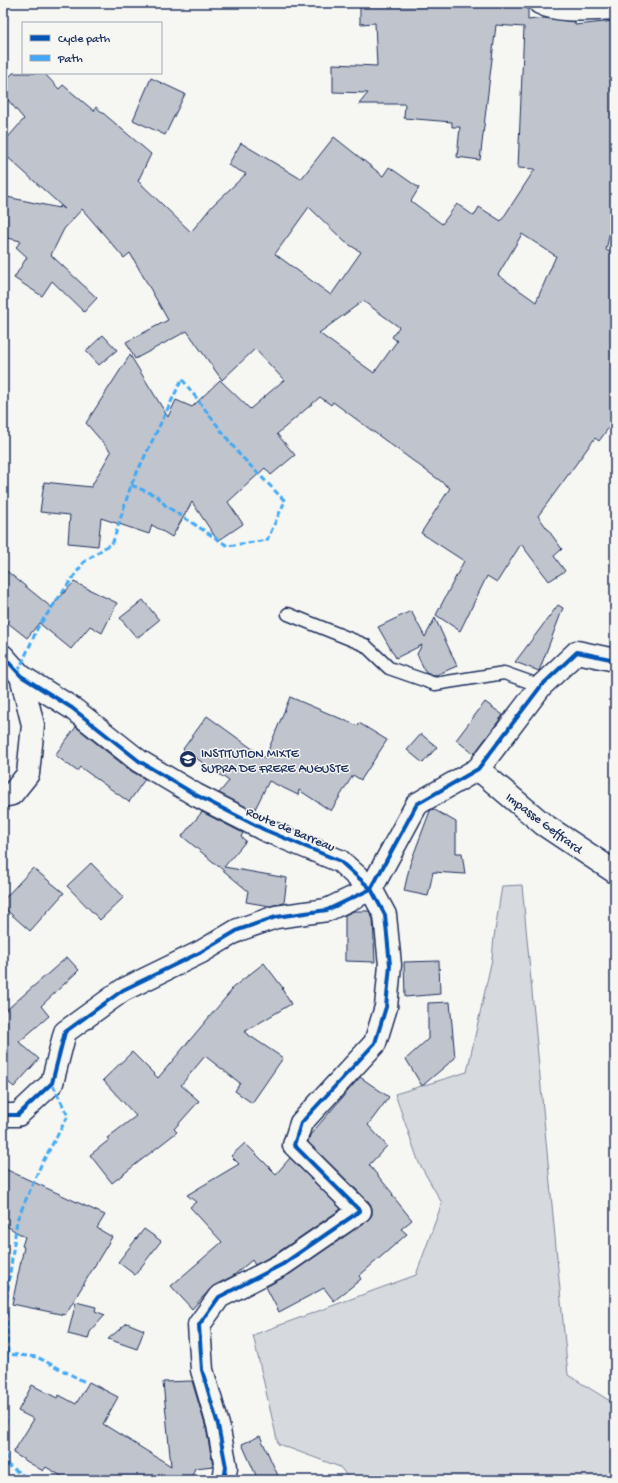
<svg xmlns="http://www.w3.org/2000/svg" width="618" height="1483" font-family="'Gochi Hand',sans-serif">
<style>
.green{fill:#d6d9dd;stroke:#78849e}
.building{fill:#c0c4cd;stroke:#1b2f5e;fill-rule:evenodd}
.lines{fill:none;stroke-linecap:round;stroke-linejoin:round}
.lane-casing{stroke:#1b2f5e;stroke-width:15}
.street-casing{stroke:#1b2f5e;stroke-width:25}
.lane{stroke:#f6f6f2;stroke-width:12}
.street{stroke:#f6f6f2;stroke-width:22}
.quiet{stroke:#3fa9f5;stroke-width:3;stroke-dasharray:6 3;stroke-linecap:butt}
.cycleway-casing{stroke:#f6f6f2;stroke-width:6}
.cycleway{stroke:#0057b8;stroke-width:4}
.labels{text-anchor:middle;stroke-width:3;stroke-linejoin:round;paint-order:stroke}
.poi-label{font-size:13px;fill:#1b2f5e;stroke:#f6f6f2;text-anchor:start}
.street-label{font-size:13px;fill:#1b2f5e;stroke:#f6f6f2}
</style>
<rect width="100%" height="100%" fill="#f6f6f2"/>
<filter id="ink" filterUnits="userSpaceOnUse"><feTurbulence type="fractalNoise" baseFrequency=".025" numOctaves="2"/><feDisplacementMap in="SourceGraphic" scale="8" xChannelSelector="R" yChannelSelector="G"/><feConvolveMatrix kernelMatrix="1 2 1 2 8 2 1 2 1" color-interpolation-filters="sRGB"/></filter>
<g filter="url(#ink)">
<path class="green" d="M522 885 568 1375 615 1404V1480H350L340 1467 278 1444 253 1335 416 1275 442 1203 419 1163 395 1094 467 1072 492 959 494 937 502 886Z"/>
<g class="building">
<path d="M360 3H528V20L544 18 575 22V25L615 21V208L606 250 615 255V419L599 441 595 438 538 516 562 549 554 556 565 571 549 581 521 544 497 582 487 576 460 631 436 615 464 561 421 533 450 488 333 402 331 405 320 397 277 434 295 455 271 475 265 468 228 502 243 524 218 541 192 502 172 537 152 525 149 534 101 518 98 546 68 543 70 515 40 512 44 482 91 487 111 452 86 423 130 355 168 417 176 400 192 407 220 380 250 409 284 380 255 349 222 380 187 331 135 359 126 342 168 320 130 253 124 258 82 209 64 229 51 255 97 298 84 312 52 281 42 296 14 278 27 257 16 247 21 241 3 237V213L7 197 59 208 60 206 65 209 3 153V143L24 119 3 94V83L13 73H44L59 89 63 85 94 111 96 107 151 154 138 181 191 232 213 205 246 174 228 165 241 143 301 179 334 137 383 176 389 167 419 188 411 201 442 224 457 204 474 216 479 207 501 221 535 169 518 168 524 27 496 25 480 160 457 157 460 127H452V122L404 118 405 104H359L368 93 333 92V64L377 66 375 23 360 24ZM309 207 345 242 361 252 331 295 275 254ZM522 234 556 256 536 302 498 275ZM363 301 399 327 392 337 397 341 374 373 319 333Z"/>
<path d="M151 78 185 94 165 135 133 120Z"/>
<path d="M103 335 117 350 99 365 86 351Z"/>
<path d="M3 568 51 607 74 582 117 603 102 633 90 626 71 649 39 623 27 638 3 619Z"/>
<path d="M143 600 159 620 137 638 120 618Z"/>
<path d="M558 605 563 608 539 671 515 662Z"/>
<path d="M411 611 425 637 435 618 457 666 434 676 426 673 417 654 422 645 396 658 378 627Z"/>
<path d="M290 697 358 726 359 723 387 740 361 780 353 775 331 811 299 790 298 795 269 781 254 811 219 793 229 781 183 749 207 716 265 758Z"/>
<path d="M485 702 503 715 474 754 456 740Z"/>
<path d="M76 727 131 771 145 779 129 802 80 767 77 771 55 755Z"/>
<path d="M421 734 437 747 423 763 407 750Z"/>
<path d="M433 809 456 822V853H462L465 874 433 872 428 896 404 891 410 864 430 811Z"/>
<path d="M202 812 243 833 241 837 246 841 224 867 287 878 284 903 270 906 246 902 248 891 182 836Z"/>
<path d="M91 863 124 897 100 920 67 886Z"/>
<path d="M33 868 64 893 30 931 3 907V900Z"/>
<path d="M354 911H369L373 919 375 962 345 961V915Z"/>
<path d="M67 957 79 970 41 1006 49 1016 19 1042 39 1059 14 1087 3 1078V1013Z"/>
<path d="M439 961 440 994 405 997 404 962Z"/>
<path d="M264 963 283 988 282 989 291 1004 244 1032 283 1058 252 1103 235 1091 240 1083 205 1056 181 1085 199 1101 174 1129 177 1132 112 1183 90 1155 109 1140 107 1138 136 1116 103 1080 132 1052 158 1078 232 990 231 989Z"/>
<path d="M450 1002 455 1058 422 1086 406 1059 428 1039V1003Z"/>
<path d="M360 1077 389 1097 368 1125 387 1146 369 1165 393 1194 392 1195 412 1220 401 1229 407 1234 359 1276 361 1279 334 1301 324 1288 279 1312 266 1287 290 1274 367 1221 372 1215V1208L369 1202 308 1142 310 1135Z"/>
<path d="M245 1143 276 1174 290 1158 341 1209 277 1253 255 1265 252 1260 233 1276 213 1286 192 1309 171 1286 222 1242 190 1207 196 1202 187 1195 239 1164 231 1156Z"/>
<path d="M3 1168 105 1215 97 1228 112 1237 65 1315 12 1304 24 1247 22 1246 25 1237 3 1224Z"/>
<path d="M144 1229 161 1241 135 1275 118 1262Z"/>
<path d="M76 1302 96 1307 95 1311 105 1315 90 1332 88 1339 68 1334Z"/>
<path d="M127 1323 144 1330 137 1349 108 1339Z"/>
<path d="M192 1381 206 1428 213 1466 195 1468 191 1478 193 1480H68L46 1467 43 1471 13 1453 34 1419 18 1411 32 1385 57 1398 59 1395 76 1404 89 1382 118 1397 103 1424 171 1466 163 1382Z"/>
<path d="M260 1436 280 1480H258L242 1444Z"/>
</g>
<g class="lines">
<g class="lane-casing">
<path id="lane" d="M288 614 365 645 389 668 435 684 504 673 541 686"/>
</g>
<g class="street-casing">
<g id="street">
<path d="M540 3C559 13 594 9 615 8"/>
<path d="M3 656 21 676 72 708 139 761 196 795 265 830 340 861 371 889 417 804 478 769 541 686 577 652 615 660"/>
<path d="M478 769 543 824 615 872"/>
<path d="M3 796 12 794 28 774 33 725 21 676"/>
<path d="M3 1115H18L52 1083 65 1032 123 990 201 952 238 930 276 917 327 910 371 889 385 915 390 965 386 1007 375 1043 301 1123 294 1145 360 1211 283 1264 219 1297 199 1325 202 1370 218 1425 226 1467 224 1480"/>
</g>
</g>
<use href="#lane" class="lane"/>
<use href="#street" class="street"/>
<g class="quiet">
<path d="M18 672 38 627 84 562 113 542 131 485 182 379 239 454 285 501 267 540 228 546 166 506 157 496 131 485"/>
<path d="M4 1351 8 1354 37 1357 85 1382"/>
<path d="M3 1389 8 1354 6 1304 17 1220 41 1165 68 1116 52 1083"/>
<path d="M3 1392 6 1419 4 1438 6 1464 3 1467"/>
<path d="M6 1464 30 1480"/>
</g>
<g class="cycleway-casing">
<g id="cycleway">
<path d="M3 656 21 676 72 708 139 761 196 795 265 830 340 861 371 889 417 804 478 769 541 686 577 652 615 660"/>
<path d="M3 1115H18L52 1083 65 1032 123 990 201 952 238 930 276 917 327 910 371 889 385 915 390 965 386 1007 375 1043 301 1123 294 1145 360 1211 283 1264 219 1297 199 1325 202 1370 218 1425 226 1467 224 1480"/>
</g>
</g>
<use href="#cycleway" class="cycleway"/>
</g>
</g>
<defs>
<g id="school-disc" transform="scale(0.9)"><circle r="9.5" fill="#1b2f5e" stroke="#f6f6f2"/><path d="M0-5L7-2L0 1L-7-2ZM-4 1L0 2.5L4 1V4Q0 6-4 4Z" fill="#fff"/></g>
</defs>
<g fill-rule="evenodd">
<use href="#school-disc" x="188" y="759"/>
</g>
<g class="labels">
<g class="poi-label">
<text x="201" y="757">INSTITUTION MIXTE<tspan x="201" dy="15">SUPRA DE FRERE AUGUSTE</tspan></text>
</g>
<g class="street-label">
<text transform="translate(545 822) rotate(37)" y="5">Impasse Geffrard</text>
<text transform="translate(291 828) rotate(23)" y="5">Route de Barreau</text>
</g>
</g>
<rect width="618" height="1483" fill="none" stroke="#f6f6f2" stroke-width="16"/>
<rect x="8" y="8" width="602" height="1467" fill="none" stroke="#1b2f5e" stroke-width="1.5" filter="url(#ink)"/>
<rect x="22" y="22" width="140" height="52" fill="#f6f6f2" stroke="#9ea6b7"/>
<rect x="30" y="35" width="20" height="6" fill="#0057b8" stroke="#9ea6b7"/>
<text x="58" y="42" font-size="12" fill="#1b2f5e">Cycle path</text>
<rect x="30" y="55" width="20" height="6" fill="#3fa9f5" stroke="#9ea6b7"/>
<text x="58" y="62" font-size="12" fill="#1b2f5e">Path</text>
</svg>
